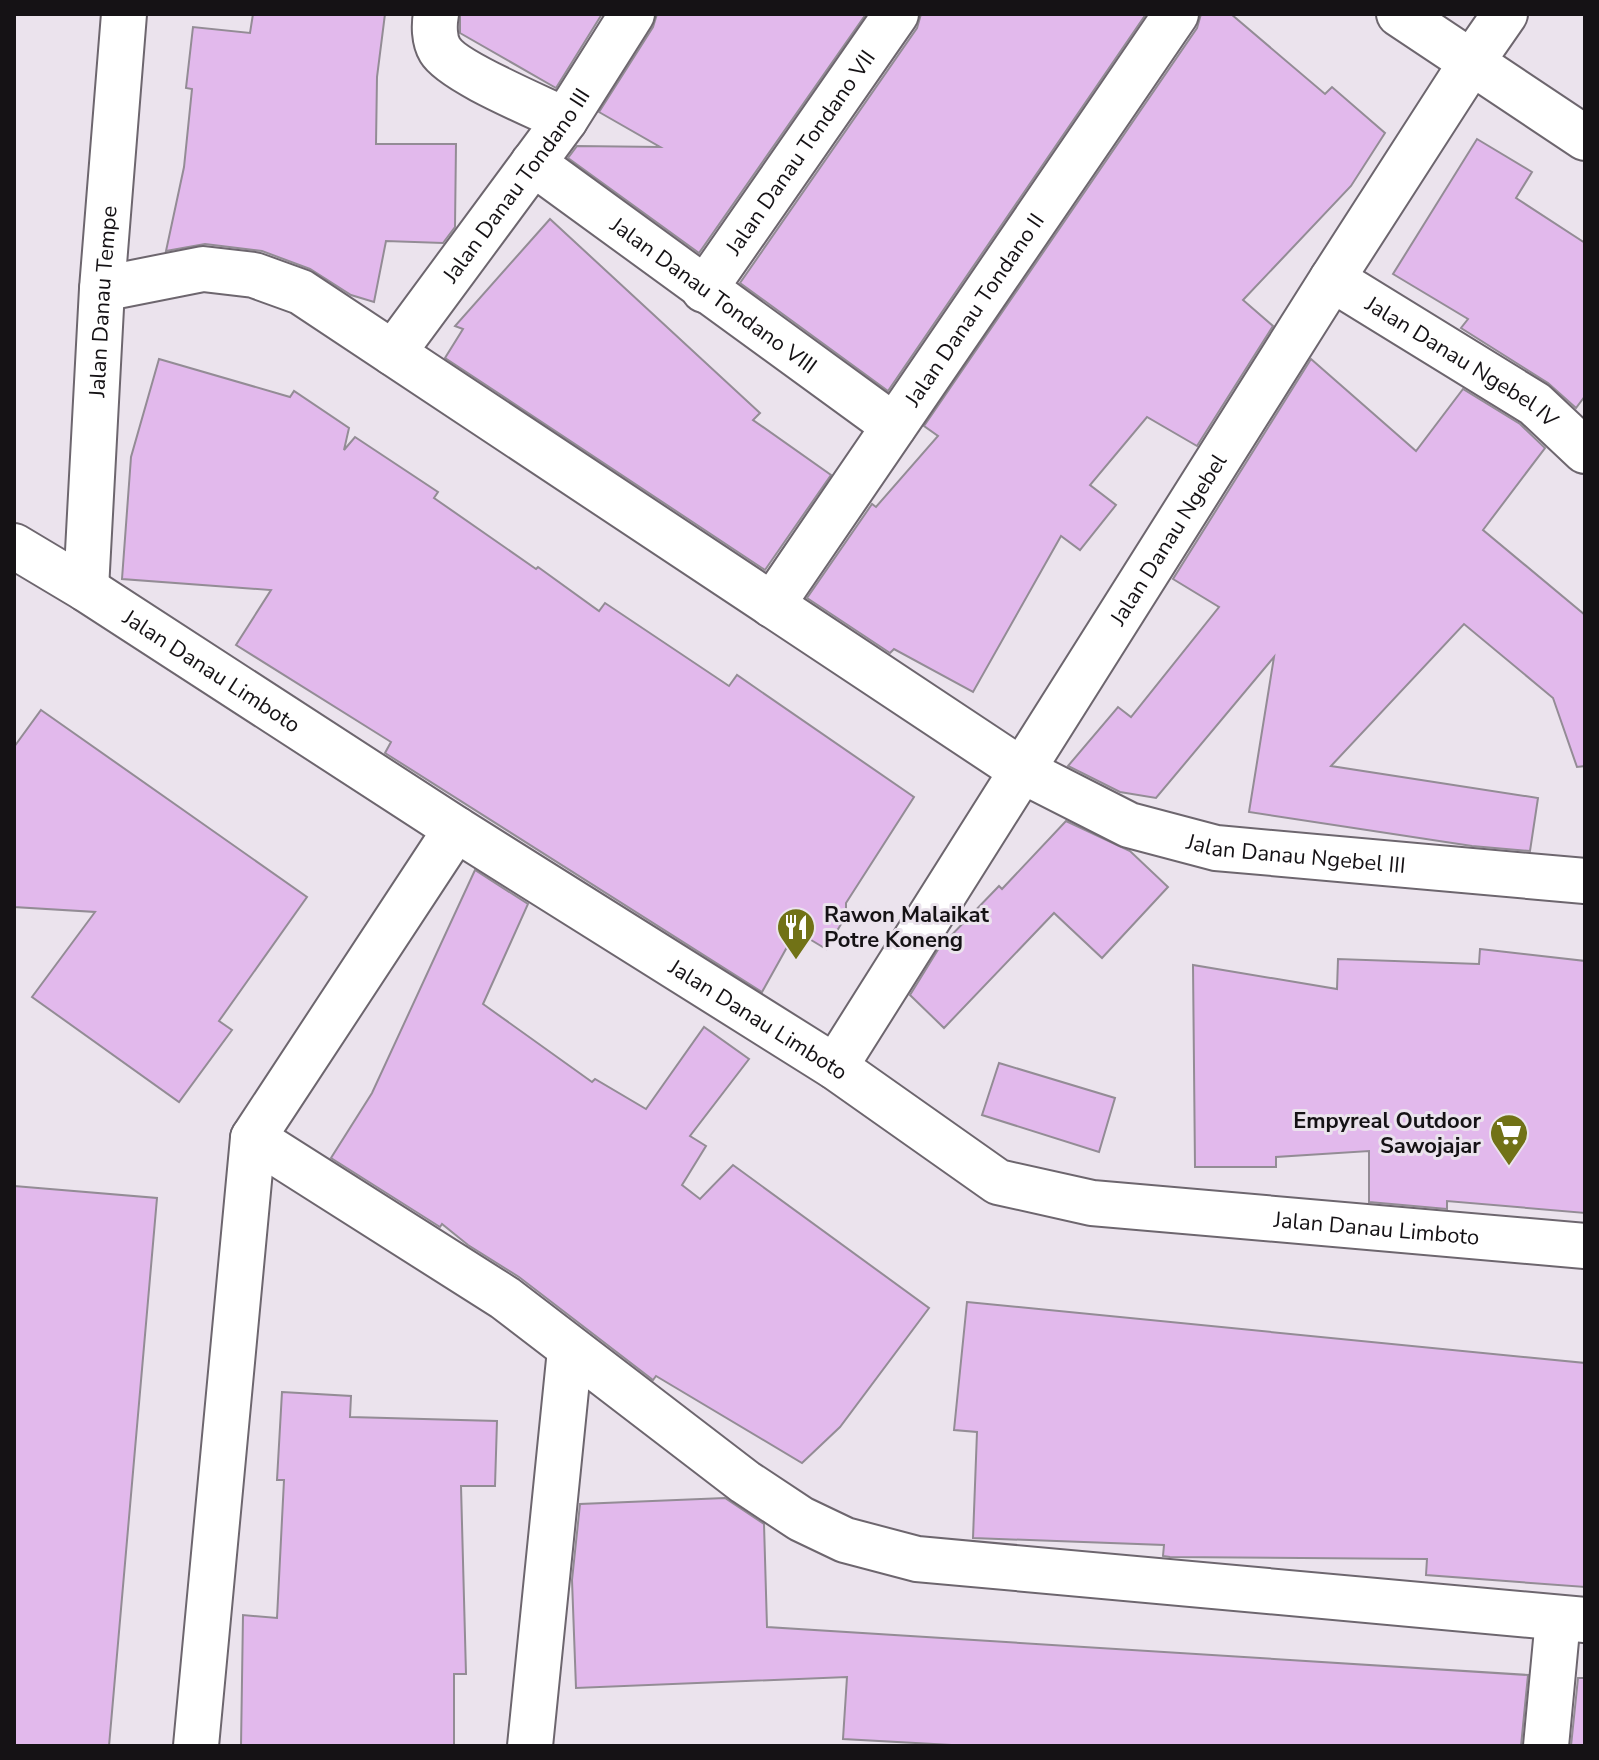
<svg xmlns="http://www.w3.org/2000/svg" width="1599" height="1760" font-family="'Nunito Sans',sans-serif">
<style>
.building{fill:#e2b9ec;stroke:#938c95;stroke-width:2}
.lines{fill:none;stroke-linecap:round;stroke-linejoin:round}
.street-casing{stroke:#6d666e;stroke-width:48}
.street{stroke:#fff;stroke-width:44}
.labels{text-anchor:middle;stroke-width:6;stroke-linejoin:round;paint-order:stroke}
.street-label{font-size:22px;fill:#151215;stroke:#ebe3ed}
.poi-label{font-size:22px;font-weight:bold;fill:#151215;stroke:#ebe3ed;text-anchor:start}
</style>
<rect width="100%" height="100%" fill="#ebe3ed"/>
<g class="building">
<path d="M253 14H385L377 77 376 144H456L455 227 443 243 386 241 374 302 351 295 310 269 262 251 205 244 166 251 184 167 192 89 186 88 193 27 250 33Z"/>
<path d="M460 14H602L556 88 460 33Z"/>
<path d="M657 14H866L699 253 568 158 577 146 660 147 599 112 653 27Z"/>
<path d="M921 14H1146L888 391 740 283 917 28Z"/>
<path d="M1201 14H1231L1325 94 1332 87 1385 133 1351 186 1243 300 1273 326 1197 446 1147 417 1090 485 1116 505 1080 550 1061 536 973 692 894 649 890 653 807 598 872 504 876 507 938 436 924 426 1197 28Z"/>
<path d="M1477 139 1532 172 1516 198 1585 243V396L1576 408 1548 383 1461 328 1468 319 1393 274Z"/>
<path d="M550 219 760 413 753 420 831 475 765 570 445 358 463 329 455 326Z"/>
<path d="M159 359 290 397 294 391 349 428 344 450 355 437 438 492 434 498 536 569 538 567 599 611 605 603 729 686 737 675 914 797 846 903V916L826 949 796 931 762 992 385 753 391 742 236 645 271 590 122 579 131 457Z"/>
<path d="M1311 359 1416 451 1463 389 1520 424 1545 448 1483 530 1585 615V766L1577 767 1553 698 1464 624 1331 766 1538 798 1530 851 1472 846 1249 812 1274 657 1156 798 1120 792 1068 766 1118 707 1131 717 1219 607 1173 579Z"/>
<path d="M41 710 307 897 219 1021 232 1030 179 1102 32 997 95 912 14 907V747Z"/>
<path d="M1066 821 1130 851 1168 887 1102 958 1054 913 944 1028 910 995 939 948 999 886 1002 889Z"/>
<path d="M475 870 528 904 483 1004 592 1082 595 1079 646 1109 704 1027 749 1059 690 1136 706 1146 682 1185 700 1199 733 1165 929 1308 840 1427 802 1463 656 1376 653 1380 519 1277 468 1245 442 1224 440 1227 331 1158 372 1093Z"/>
<path d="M1480 949 1585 961V1213L1447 1201V1209L1369 1202V1151L1276 1157V1167H1195L1193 965 1337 989 1338 959 1479 964Z"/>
<path d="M999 1063 1115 1098 1099 1152 982 1115Z"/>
<path d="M14 1186 157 1198 109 1746H14Z"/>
<path d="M967 1302 1585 1363V1587L1426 1575 1427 1559 1170 1557 1163 1556 1164 1545 973 1538 977 1432 954 1430Z"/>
<path d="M282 1392 351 1396 350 1417 497 1421 495 1486H461L466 1674H454V1746H241L243 1615 277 1618 284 1480H277Z"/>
<path d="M725 1498 764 1524 767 1627 1528 1675 1521 1746H970L843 1739 847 1677 576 1688 572 1580 580 1504Z"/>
<path d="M1578 1678H1585V1746H1571Z"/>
</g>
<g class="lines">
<g class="street-casing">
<g id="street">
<path d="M436 14C434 25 434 40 440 50 453 72 539 107 565 120"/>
<path d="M1399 14 1585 138"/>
<path id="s1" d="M533 163 894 426"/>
<path id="s2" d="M1332 279 1535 404 1585 451"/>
<path id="s3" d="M102 289 203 269 254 275 301 292 1021 770 1129 825 1216 848 1585 881"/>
<path id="s4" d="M704 290 896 14"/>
<path id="s5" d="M393 353 565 120 632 14"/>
<path id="s6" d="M14 546 86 589 456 829 835 1067 998 1182 1092 1203 1585 1246"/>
<path id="s7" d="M86 589 102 289 124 14"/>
<path id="s8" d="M772 605 1176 14"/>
<path id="s9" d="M835 1067 1332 279 1471 63 1505 14"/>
<path d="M253 1138 505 1298 745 1482 801 1519 845 1540 917 1559 1585 1620"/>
<path d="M196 1746 253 1138 456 829"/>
<path d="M530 1746 570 1350"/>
<path d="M1546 1746 1558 1619"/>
</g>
</g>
<use href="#street" class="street"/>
</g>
<defs>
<g id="restaurant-pin" transform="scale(2)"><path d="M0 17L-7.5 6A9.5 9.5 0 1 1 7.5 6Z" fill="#717216" stroke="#ebe3ed"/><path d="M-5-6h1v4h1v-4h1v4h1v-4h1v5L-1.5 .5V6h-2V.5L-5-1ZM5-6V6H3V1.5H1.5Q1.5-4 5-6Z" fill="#fff"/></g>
<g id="supermarket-pin" transform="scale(2)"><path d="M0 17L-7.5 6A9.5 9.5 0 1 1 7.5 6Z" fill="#717216" stroke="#ebe3ed"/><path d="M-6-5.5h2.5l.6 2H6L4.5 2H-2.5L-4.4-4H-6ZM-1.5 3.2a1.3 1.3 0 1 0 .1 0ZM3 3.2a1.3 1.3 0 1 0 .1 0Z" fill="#fff"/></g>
</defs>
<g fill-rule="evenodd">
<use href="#restaurant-pin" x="796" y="927"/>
<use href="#supermarket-pin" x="1509" y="1133"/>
</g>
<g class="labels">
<g class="street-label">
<text dy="8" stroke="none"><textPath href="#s4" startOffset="168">Jalan Danau Tondano VII</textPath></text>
<text dy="8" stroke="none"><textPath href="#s5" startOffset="208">Jalan Danau Tondano III</textPath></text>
<text dy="8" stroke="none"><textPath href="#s1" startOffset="224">Jalan Danau Tondano VIII</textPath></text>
<text dy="8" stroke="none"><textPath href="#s7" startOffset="288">Jalan Danau Tempe</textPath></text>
<text dy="8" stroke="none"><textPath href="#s8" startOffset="358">Jalan Danau Tondano II</textPath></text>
<text dy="8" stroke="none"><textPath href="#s2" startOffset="154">Jalan Danau Ngebel IV</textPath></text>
<text dy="8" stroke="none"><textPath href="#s9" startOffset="624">Jalan Danau Ngebel</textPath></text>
<text dy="8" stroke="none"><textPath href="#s6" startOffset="234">Jalan Danau Limboto</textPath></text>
<text dy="8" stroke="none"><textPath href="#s3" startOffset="1360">Jalan Danau Ngebel III</textPath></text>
<text dy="8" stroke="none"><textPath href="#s6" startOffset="882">Jalan Danau Limboto</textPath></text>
<text dy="8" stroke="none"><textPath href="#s6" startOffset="1554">Jalan Danau Limboto</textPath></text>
</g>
<g class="poi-label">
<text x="824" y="922">Rawon Malaikat<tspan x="824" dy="25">Potre Koneng</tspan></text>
<text x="1481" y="1128" text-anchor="end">Empyreal Outdoor<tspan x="1481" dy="25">Sawojajar</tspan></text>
</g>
</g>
<rect width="1599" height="1760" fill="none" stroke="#151215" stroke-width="32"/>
</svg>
